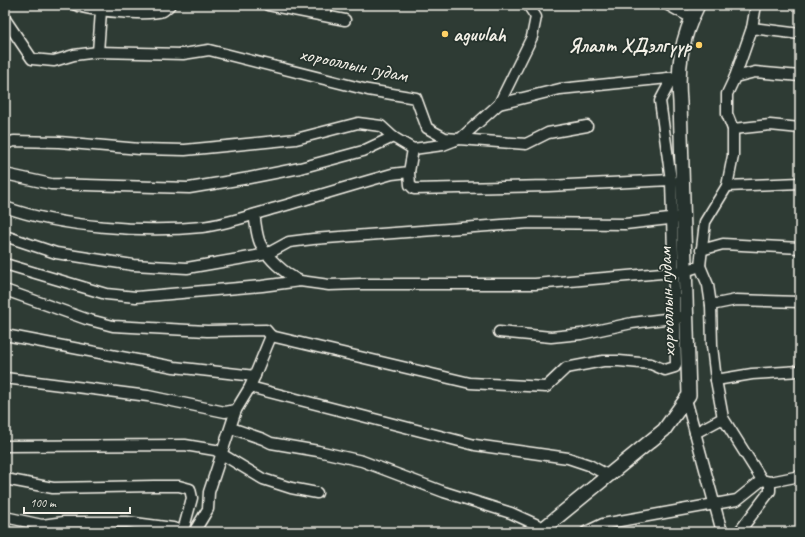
<svg xmlns="http://www.w3.org/2000/svg" width="805" height="537" font-family="Caveat,sans-serif">
<style>
.lines{fill:none;stroke-linecap:round;stroke-linejoin:round}
.minor-casing{stroke:#f4f1e8;stroke-width:13}
.major-casing{stroke:#f4f1e8;stroke-width:16}
.minor{stroke:#26332d;stroke-width:10}
.major{stroke:#26332d;stroke-width:13}
.poi-dot{fill:#ffd166;stroke:#26332d;stroke-width:1.5}
.labels{text-anchor:middle;stroke-width:3.5;stroke-linejoin:round;paint-order:stroke}
.poi-label{font-size:20px;font-weight:bold;fill:#f4f1e8;stroke:#26332d;text-anchor:start}
.street-label{font-size:20px;fill:#f4f1e8;stroke:#26332d}
</style>
<rect width="100%" height="100%" fill="#2e3b34"/>
<filter id="ink" filterUnits="userSpaceOnUse"><feTurbulence type="fractalNoise" baseFrequency=".025" numOctaves="2"/><feDisplacementMap in="SourceGraphic" scale="8" xChannelSelector="R" yChannelSelector="G"/><feConvolveMatrix kernelMatrix="1 2 1 2 8 2 1 2 1" color-interpolation-filters="sRGB"/></filter>
<g filter="url(#ink)">
<g class="lines">
<g class="minor-casing">
<g id="minor">
<path d="M76 5C90 11 148 16 163 11 165 10 168 7 170 5"/>
<path d="M268 5 345 20"/>
<path d="M668 5 692 18"/>
<path d="M323 15 328 5"/>
<path d="M5 19 32 59 54 61 74 55 98 52 183 54 209 50 368 90 416 98 427 128 445 138 526 144 548 133 587 126"/>
<path d="M752 28 756 5"/>
<path d="M98 52 101 11"/>
<path d="M735 77 752 28 800 34"/>
<path d="M668 78V86L660 101 671 180"/>
<path d="M499 104 532 37 536 17 528 5"/>
<path d="M733 129 770 125 800 128"/>
<path d="M5 144 14 141 59 142 140 149 185 150 296 139 358 123 381 126 393 137 413 149 443 145 461 138 499 104 560 89 678 77"/>
<path d="M5 174 51 184 189 188 249 178 300 168 363 151 393 137"/>
<path d="M727 186 800 183"/>
<path d="M5 207C60 227 144 233 202 227 228 224 251 215 276 208 314 197 353 185 392 174L409 172 413 149"/>
<path d="M254 215C256 223 256 234 260 243 267 258 285 274 300 281"/>
<path d="M5 236 56 253 133 265 187 268 267 254 289 242 313 239 530 223 625 224 678 218"/>
<path d="M701 250 723 244 800 248"/>
<path d="M5 264 106 294 136 297 262 286 300 281 329 285 361 284H535L685 271 700 266 705 222 727 186 733 156V129L727 114V94L735 77 755 72 800 76"/>
<path d="M700 266 708 285 711 305"/>
<path d="M5 290 86 319 113 326 207 331 266 330 271 336 250 387 236 410 209 492 208 509 194 532"/>
<path d="M800 302 736 300 711 305 712 346 716 380 752 374 800 371"/>
<path d="M499 332 551 337 581 334 632 323 681 317"/>
<path d="M5 335 174 367 255 376"/>
<path d="M271 336 470 383 546 387 566 368 603 361H619L651 364 665 370 675 367 676 364 671 180 548 186 414 189 410 185 409 172"/>
<path d="M5 378 148 396 225 412 236 410"/>
<path d="M716 380 723 418 762 480 770 482 800 476"/>
<path d="M250 387 475 445 568 458 589 465 609 476"/>
<path d="M686 399 722 532"/>
<path d="M231 428 263 439 271 443 318 451 362 461 444 492 511 513 544 528 546 532"/>
<path d="M695 433 723 418"/>
<path d="M5 446 185 445 215 450 263 479 291 488 317 493"/>
<path d="M5 479 53 488 154 486H179L190 489 192 498 183 531"/>
<path d="M5 517 42 525 64 522H127L173 528 187 532"/>
<path d="M586 532 603 524 737 500 762 480"/>
<path d="M739 532 770 491V482"/>
</g>
</g>
<g class="major-casing">
<path id="major" d="M536 532 544 528 664 430 689 395 680 102C677 66 681 39 698 5"/>
</g>
<use href="#minor" class="minor"/>
<use href="#major" class="major"/>
</g>
</g>
<g class="poi-dot">
<circle cx="445" cy="34" r="4"/>
<circle cx="699" cy="45" r="4"/>
</g>
<g class="labels">
<g class="poi-label">
<text x="453" y="41">aguulah</text>
<text x="691" y="52" text-anchor="end">Ялалт ХДэлгүүр</text>
</g>
<g class="street-label">
<text transform="translate(354 64) rotate(12)" y="7">хорооллын гудам</text>
<text transform="translate(666 302) rotate(-92)" y="7">хорооллын гудам</text>
</g>
</g>
<rect width="805" height="537" fill="none" stroke="#26332d" stroke-width="20"/>
<rect x="10" y="10" width="785" height="517" fill="none" stroke="#f4f1e8" stroke-width="1.5" filter="url(#ink)"/>
<path d="M24 507v6h106v-6" fill="none" stroke="#f4f1e8" stroke-width="2"/>
<text x="30" y="507" font-size="12" fill="#f4f1e8" stroke="#26332d" stroke-width="3" paint-order="stroke">100 m</text>
</svg>
